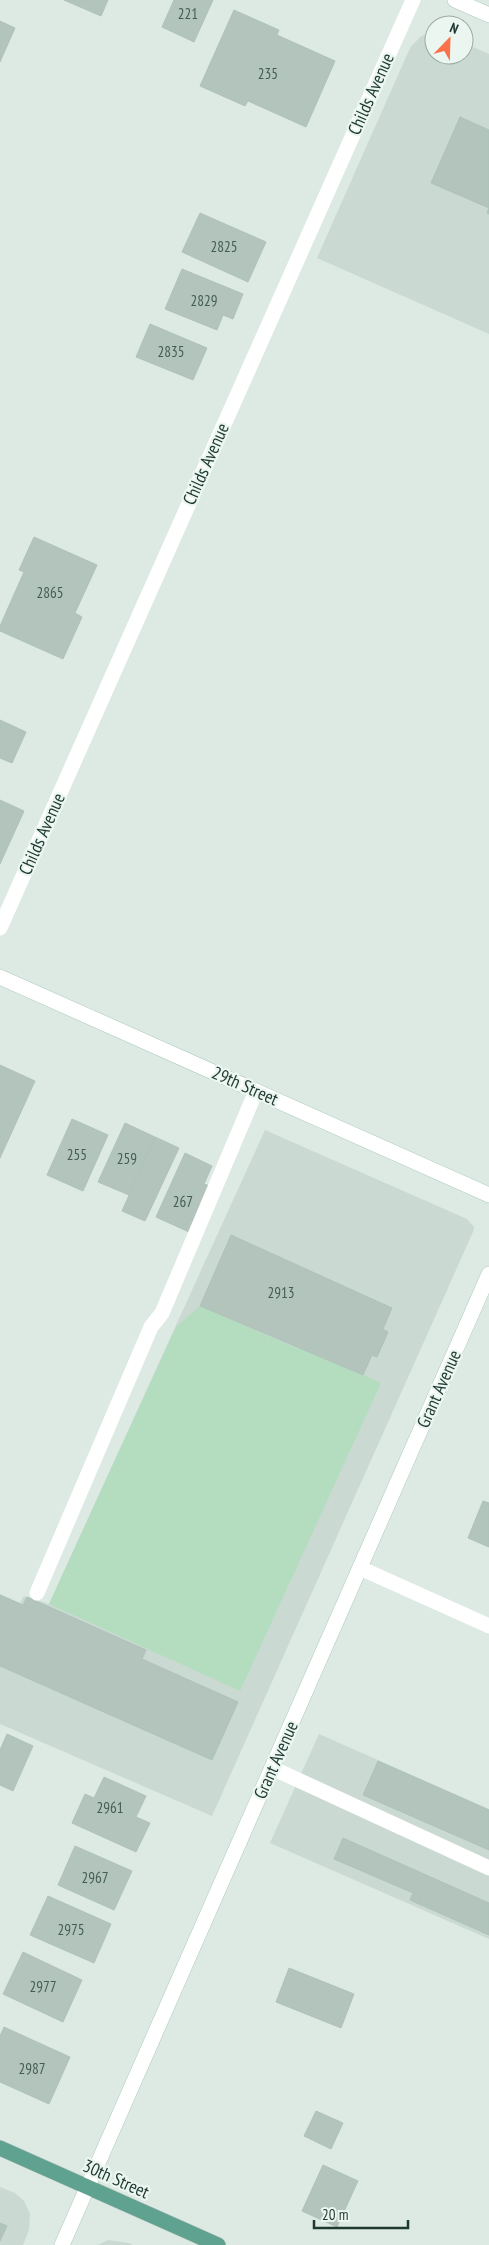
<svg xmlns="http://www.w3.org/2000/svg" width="489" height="2245" font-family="'PT Sans Narrow',sans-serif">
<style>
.built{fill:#cad9d2}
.green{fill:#b3ddbe}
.building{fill:#b2c4bc;stroke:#afc3ba}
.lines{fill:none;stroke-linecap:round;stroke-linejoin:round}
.secondary-casing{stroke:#afcabf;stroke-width:16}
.primary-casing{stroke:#bcc4c1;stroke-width:16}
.lane{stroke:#fff;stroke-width:15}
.street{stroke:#fff;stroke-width:15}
.secondary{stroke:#fff;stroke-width:15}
.primary{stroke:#5ea28f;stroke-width:15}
.labels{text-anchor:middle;stroke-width:4.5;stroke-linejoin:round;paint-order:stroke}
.number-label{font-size:15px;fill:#435c54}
.street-label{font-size:18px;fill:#1e3931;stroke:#ecf6f1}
</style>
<rect width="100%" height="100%" fill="#dceae3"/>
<g class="built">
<path d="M434 33V55H464V43L489 54V334L317 258 410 48 421 36Z"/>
<path d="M265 1130 467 1219 474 1227 473 1232 212 1816 0 1724V1594L20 1603 24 1596 49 1604Z"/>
<path d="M319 1734 489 1809V1939L270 1843Z"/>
<path d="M0 2187 15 2193 24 2201 30 2214 29 2230 23 2245H0Z"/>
<path d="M108 2240 129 2243 133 2245H98Z"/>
</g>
<path class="green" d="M200 1306 298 1349 299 1346 381 1383 240 1691 49 1604 176 1327Z"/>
<g class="building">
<path d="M64 0H108L101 16Z"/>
<path d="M174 0H213L194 42 162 27Z"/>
<path d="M234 10 279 30 277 35 335 61 306 127 248 101 245 106 200 86Z"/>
<path d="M0 21 15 28 0 62Z"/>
<path d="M460 117 489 130V214L487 213 489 208 431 183Z"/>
<path d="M200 213 266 242 248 282 182 252Z"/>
<path d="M182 269 243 294 233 319 223 315 217 330 165 309Z"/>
<path d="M150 324 207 348 193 380 136 357Z"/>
<path d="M34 537 97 565 75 613 82 617 63 659 0 631V626L24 572 19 570Z"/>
<path d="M0 720 26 732 12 763 0 758Z"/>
<path d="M0 800 24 811 0 864Z"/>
<path d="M0 1065 35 1081 0 1158Z"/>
<path d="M72 1119 108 1135 83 1191 47 1175Z"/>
<path d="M125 1123 155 1137 129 1195 98 1182Z"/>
<path d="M155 1137 179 1148 145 1221 122 1211Z"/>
<path d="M185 1153 212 1166 204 1184 210 1186 189 1232 156 1217Z"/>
<path d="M231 1235 392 1308 383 1329 388 1332 377 1357 372 1355 363 1375 200 1306Z"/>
<path d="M483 1501 489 1503V1547L468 1538Z"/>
<path d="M0 1595 23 1605 27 1597 146 1650 142 1659 238 1702 212 1760 0 1666Z"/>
<path d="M7 1734 33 1746 13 1791 0 1785V1750Z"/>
<path d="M378 1761 489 1810V1850L363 1795Z"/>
<path d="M104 1777 146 1796 136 1817 150 1823 136 1852 72 1823 85 1794 94 1798Z"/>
<path d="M343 1838 489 1903V1935L410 1900 413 1893 334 1859Z"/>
<path d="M75 1846 132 1871 114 1910 58 1885Z"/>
<path d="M48 1896 111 1924 94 1963 30 1935Z"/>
<path d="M23 1952 82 1980 63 2022 3 1994Z"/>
<path d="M289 1968 354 1994 341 2028 276 2002Z"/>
<path d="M4 2027 70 2057 49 2104 0 2082V2036Z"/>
<path d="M316 2111 343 2123 331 2149 304 2136Z"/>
<path d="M323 2165 358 2181 337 2227 302 2211Z"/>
<path d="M0 2223 7 2226 0 2241Z"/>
</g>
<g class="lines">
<g class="secondary-casing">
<g id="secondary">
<path d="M455 0 489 15"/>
<path d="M0 977 489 1195"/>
<path d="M62 2245 489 1274"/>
</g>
</g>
<g class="primary-casing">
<path id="primary" d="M0 2148 218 2245"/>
</g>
<g class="lane">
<path d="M360 1568 489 1626"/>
<path d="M37 1593 151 1327 162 1313 256 1091"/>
<path d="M272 1768 489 1868"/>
</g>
<path class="street" d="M0 928 413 0"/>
<use href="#secondary" class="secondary"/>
<use href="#primary" class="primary"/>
</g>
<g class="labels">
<g class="number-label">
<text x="188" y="19">221</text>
<text x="268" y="79">235</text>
<text x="224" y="252">2825</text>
<text x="204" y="306">2829</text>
<text x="171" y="357">2835</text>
<text x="50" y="598">2865</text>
<text x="77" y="1160">255</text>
<text x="127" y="1164">259</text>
<text x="183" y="1207">267</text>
<text x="281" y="1298">2913</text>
<text x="110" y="1813">2961</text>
<text x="95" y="1883">2967</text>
<text x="71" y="1935">2975</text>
<text x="43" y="1992">2977</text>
<text x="32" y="2074">2987</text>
</g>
<g class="street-label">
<text transform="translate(371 94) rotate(-66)" y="6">Childs Avenue</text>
<text transform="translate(206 464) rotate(-66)" y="6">Childs Avenue</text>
<text transform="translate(42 834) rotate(-66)" y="6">Childs Avenue</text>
<text transform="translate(245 1086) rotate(24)" y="6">29th Street</text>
<text transform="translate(439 1389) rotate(-66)" y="6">Grant Avenue</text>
<text transform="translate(276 1760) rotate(-66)" y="6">Grant Avenue</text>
<text transform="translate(116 2179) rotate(24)" y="6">30th Street</text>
</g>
</g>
<g transform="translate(449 40) rotate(23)"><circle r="24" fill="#ecf6f1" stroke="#9aaaa4"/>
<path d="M0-4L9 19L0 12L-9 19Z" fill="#fa724a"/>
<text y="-8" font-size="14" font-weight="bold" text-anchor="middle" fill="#1e3931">N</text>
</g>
<path d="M314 2220v8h94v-8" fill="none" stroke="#1e3931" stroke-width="2.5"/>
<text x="322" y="2220" font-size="15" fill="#1e3931" stroke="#ecf6f1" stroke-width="4" paint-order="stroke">20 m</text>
</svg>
